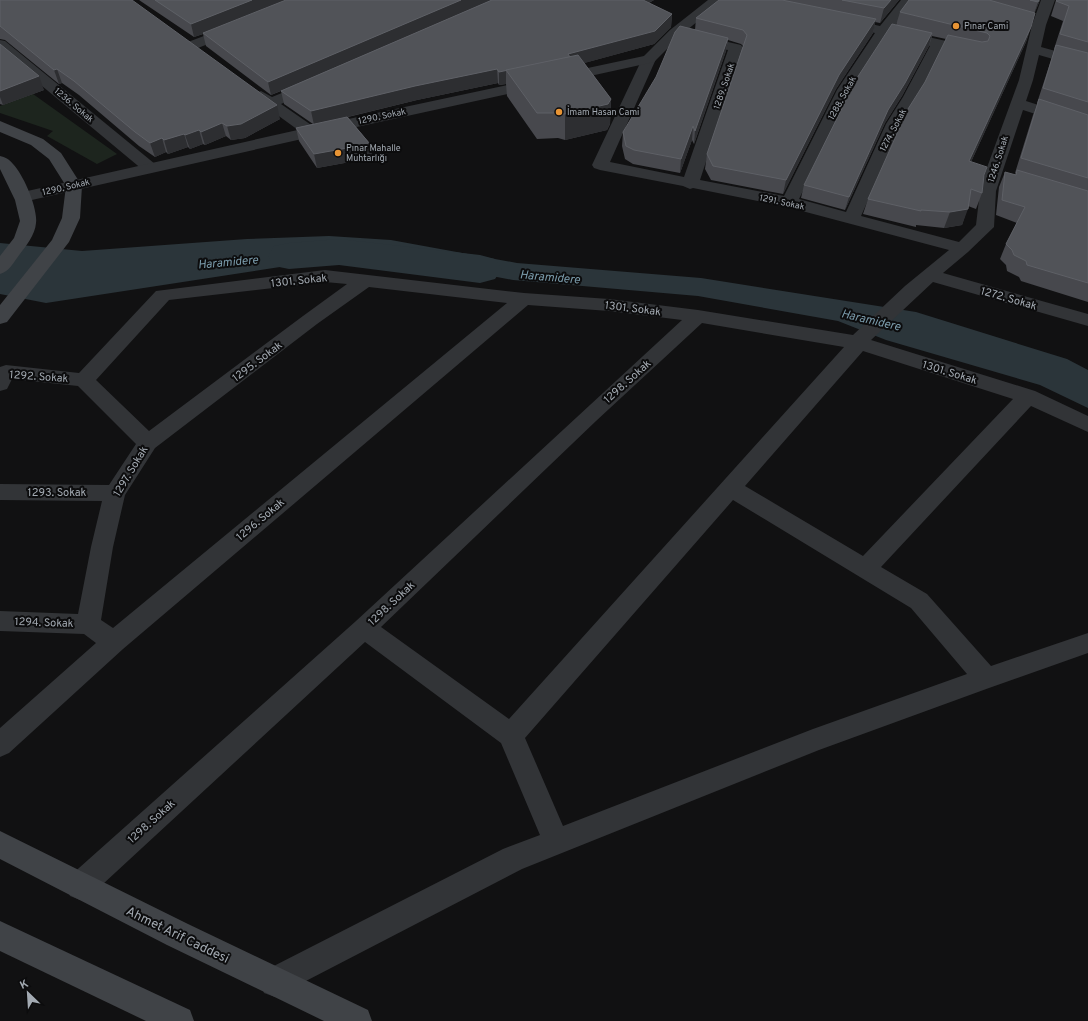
<svg xmlns="http://www.w3.org/2000/svg" width="1088" height="1021" font-family="Overpass,sans-serif">
<style>
.green{fill:#1d251e}
.water{fill:#2b353a}
.lines{fill:none;stroke-linecap:round;stroke-linejoin:round}
.river{fill:#2b353a;fill-rule:evenodd}
.minor{fill:#323437;fill-rule:evenodd}
.tertiary{fill:#323437;fill-rule:evenodd}
.secondary{fill:#404347;fill-rule:evenodd}
.wall{fill:#47484d}
.shaded-wall{fill:#2d2e31}
.building{fill:#515358;stroke:#5e6066}
.poi-dot{fill:#e89434;stroke:#0c0c0d;stroke-width:1.5}
.labels{text-anchor:middle;stroke-width:4;stroke-linejoin:round;paint-order:stroke}
.far-poi-label{font-size:9px;fill:#a3aab2;stroke:#0c0c0d;text-anchor:start}
.far-street-label{font-size:9px;fill:#a3aab2;stroke:#0c0c0d}
.street-label{font-size:11px;fill:#a3aab2;stroke:#0c0c0d}
.water-label{font-size:12px;font-style:italic;fill:#7b9cac;stroke:#0c0c0d}
.near-street-label{font-size:13px;fill:#a3aab2;stroke:#0c0c0d}
</style>
<rect width="100%" height="100%" fill="#111112"/>
<path class="green" d="M33 94 117 154 97 164 47 136 53 131 0 113V106Z"/>
<path class="water" d="M329 236 391 240 517 263 701 278 916 312 1067 359 1088 370V408L1040 385 886 340 838 321 698 296 513 280 371 253 46 303 0 294V243L82 251 247 239Z"/>
<g class="lines">
<path class="river" d="M339 239 480 255 495 259 502 269 495 279 480 283 339 265 289 269 274 266 268 256 274 246 289 243Z"/>
<g class="minor">
<path d="M901 0H915L892 29 978 48 980 51 978 54 973 55 943 49 919 97 902 124 861 216 959 242 976 225 980 191 985 173 1019 80 1032 25 1041 0H1055L1046 25 1041 47 1088 60V69L1039 55 1033 80 1026 101 1088 121V131L1023 110 996 191 994 227 968 252 943 273 1088 314V326L933 282 871 340 1035 391 1088 416V432L1031 406 881 567 927 594 991 666 1088 633V653L989 688 819 750 522 869 275 997 264 993 260 982 264 971 503 849 540 835 501 743 365 642 90 896 80 900 70 896 66 886 70 876 356 621 682 320 609 311 528 305 123 649 9 753 0 757V728L96 643 84 634 0 631V611L78 614 91 547 102 501 0 500V484L109 485 136 444 78 386 12 379 7 389 0 391V367L6 365 79 373 156 291 325 270 524 293 609 299 698 310 853 335 905 286 949 250 787 207 693 188 690 189 683 186 600 170 594 168 592 165 642 59 644 56 649 55 654 56 656 59 610 162 684 177 728 50 693 42 691 39 693 36 698 35 741 45 743 48 700 180 784 196 837 90 875 33 839 25 837 22 839 19 844 18 880 26ZM887 36 930 46 903 97 886 124 846 212 799 199 853 90ZM325 282 347 284 303 316 149 431 96 380 169 300ZM369 287 507 303 113 628 101 620 113 547 125 495 155 448 317 324ZM702 323 844 347 509 719 381 627 596 421ZM863 351 1013 399 863 556 745 486ZM733 500 911 608 967 674 813 729 563 826 525 738Z"/>
<path d="M233 25 238 26 240 29 238 32 198 48 193 49 188 48 186 45 188 42Z"/>
<path d="M0 40 5 41 155 164 157 167 155 170 149 172 143 170 0 51Z"/>
<path d="M309 82 314 83 316 86 314 89 281 104 317 129 319 132 317 135 311 137 305 135 265 106 253 96 256 93 261 91 272 97Z"/>
</g>
<path class="tertiary" d="M708 0H723L680 36 654 62 311 137 23 202 17 201 15 197 17 193 23 192 311 127 644 56 670 30Z"/>
<g class="secondary">
<path d="M0 121 43 139 61 153 82 186 80 218 69 242 7 322 0 324V305L52 240 62 218 66 186 49 159 31 145 0 132Z"/>
<path d="M0 156C5 157 9 159 13 164 23 174 38 208 36 223 35 236 25 247 17 258 12 265 9 271 0 274V256L14 238 20 221 15 200 0 169Z"/>
<path d="M0 831 188 924 368 1010 372 1021H324L167 945 0 859Z"/>
<path d="M0 921 190 1010 194 1021H146L0 951Z"/>
</g>
</g>
<g class="wall">
<path d="M0 0 280 119 245 138 231 140 226 136 205 145 203 144 190 149 188 147 168 154 166 152 155 157 139 146 79 95 62 83 59 84 5 40 0 39Z"/>
<path d="M139 0H654L649 3 672 14 671 27 654 44 584 63 611 99 610 124 607 130 565 140 558 138 537 139 507 96 506 84 499 85 498 83 417 100 348 117 370 144 372 158 317 168 299 141 296 128 313 124 284 104 281 91 271 95 206 46 203 34 194 37Z"/>
<path d="M719 0H899L880 23 875 22 873 33 836 89 783 194 711 180 705 169 707 154 743 46 741 44 728 40 726 51 694 144 692 140 680 173 633 164 625 159 622 146 623 132 695 30 696 18Z"/>
<path d="M909 0H1040L1034 14 1031 27 1026 42 971 162 984 175 982 193 976 209 968 206 962 225 944 228 916 225V227L863 214 868 199 946 39 932 36 929 46 902 96 885 123 845 210 801 198 804 185 896 25 900 12Z"/>
<path d="M1056 0H1088V302L1021 281 1019 277 1007 271 1006 265 1000 259 1006 244 1017 223 996 215 999 187 1005 172 1015 175 1016 174 1015 173 1033 115 1038 103H1037L1051 60 1055 49H1054L1063 21 1051 16Z"/>
<path d="M0 44 44 90 3 105 0 104Z"/>
</g>
<g class="shaded-wall">
<path d="M252 0H289L203 33V34L194 37 191 24Z"/>
<path d="M461 0H492L271 95 268 82Z"/>
<path d="M636 0H654L635 10Z"/>
<path d="M891 0H899L880 23 884 8Z"/>
<path d="M1039 0H1040L1033 17 1038 2Z"/>
<path d="M672 14 671 27 654 44 570 67 506 70V84L499 85V72L568 54Z"/>
<path d="M876 19 873 33 836 89 783 194 786 180 839 75Z"/>
<path d="M1031 27 1026 42 964 177 969 161Z"/>
<path d="M932 33 929 46 902 96 885 123 845 210 849 197 888 110Z"/>
<path d="M728 38 726 51 694 144 695 131Z"/>
<path d="M57 69 62 83 59 84 54 70Z"/>
<path d="M497 69 498 83 417 100 314 125 311 111 415 86Z"/>
<path d="M39 76 44 90 3 105 0 97V91Z"/>
<path d="M611 99 610 124 607 130 565 140V114Z"/>
<path d="M277 105 280 119 245 138 231 140 227 126Z"/>
<path d="M222 123 226 136 205 145 201 132Z"/>
<path d="M693 126 692 140 680 173 681 159Z"/>
<path d="M199 130 203 144 190 149 185 135Z"/>
<path d="M184 134 188 147 168 154 164 140Z"/>
<path d="M162 138 166 152 155 157 150 143Z"/>
<path d="M370 144 372 158 317 168 314 154Z"/>
<path d="M968 209 962 225 944 228 950 212Z"/>
</g>
<g class="building">
<path d="M0 0H132L277 105 241 124 227 126 222 123 201 132 199 130 185 135 184 134 164 140 162 138 150 143 135 132 74 81 57 69 54 70 0 26Z"/>
<path d="M155 0H252L191 24Z"/>
<path d="M286 0H461L268 82 203 33Z"/>
<path d="M492 0H643L672 14 655 31 568 54 570 57 499 72 497 69 415 86 311 111 281 91Z"/>
<path d="M719 0H782L876 19 839 75 786 180 713 166 707 154 747 35 743 30 696 18Z"/>
<path d="M842 0H891L884 8Z"/>
<path d="M909 0H989L1035 13 1031 27 969 161 987 167 984 175 982 193 971 189 968 209 950 212 921 210V211L868 199 908 109 925 82 948 35 982 42 988 41 990 36 987 33 900 12Z"/>
<path d="M1030 0H1039L1038 2Z"/>
<path d="M1057 0H1088V42L1060 34 1069 6 1056 1Z"/>
<path d="M892 24 932 33 905 83 888 110 849 197 804 185 857 78Z"/>
<path d="M680 26 728 38 695 131 693 126 681 159 634 150 626 146 623 132 656 77 675 32Z"/>
<path d="M0 44 39 76 0 91Z"/>
<path d="M1056 45 1088 53V102L1043 88Z"/>
<path d="M578 55 611 99 608 104 565 114 559 113H537L506 70Z"/>
<path d="M1039 99 1088 115V178L1021 158Z"/>
<path d="M347 117 370 144 314 154 296 128Z"/>
<path d="M1017 170 1088 191V283L1027 265 1026 261 1014 255 1012 250 1006 244 1025 207 1002 200 1005 172 1016 175Z"/>
</g>
<g class="poi-dot">
<circle cx="956" cy="26" r="4"/>
<circle cx="559" cy="112" r="4"/>
<circle cx="338" cy="153" r="4"/>
</g>
<g class="labels">
<g class="far-poi-label">
<text x="964" y="29">Pınar Cami</text>
<text x="567" y="115">İmam Hasan Cami</text>
<text x="346" y="151">Pınar Mahalle<tspan x="346" dy="10">Muhtarlığı</tspan></text>
</g>
<g class="far-street-label">
<text transform="translate(724 86) rotate(-71)" y="3">1289. Sokak</text>
<text transform="translate(842 98) rotate(-61)" y="3">1288. Sokak</text>
<text transform="translate(74 105) rotate(40)" y="3">1236. Sokak</text>
<text transform="translate(382 116) rotate(-12)" y="3">1290. Sokak</text>
<text transform="translate(893 130) rotate(-62)" y="3">1274. Sokak</text>
<text transform="translate(998 159) rotate(-72)" y="3">1246. Sokak</text>
<text transform="translate(66 187) rotate(-13)" y="3">1290. Sokak</text>
<text transform="translate(782 202) rotate(12)" y="3">1291. Sokak</text>
</g>
<g class="street-label">
<text transform="translate(299 280) rotate(-6)" y="4">1301. Sokak</text>
<text transform="translate(1009 298) rotate(16)" y="4">1272. Sokak</text>
<text transform="translate(633 308) rotate(7)" y="4">1301. Sokak</text>
<text transform="translate(257 361) rotate(-37)" y="4">1295. Sokak</text>
<text transform="translate(950 372) rotate(17)" y="4">1301. Sokak</text>
<text transform="translate(39 376) rotate(4)" y="4">1292. Sokak</text>
<text transform="translate(627 381) rotate(-42)" y="4">1298. Sokak</text>
<text transform="translate(130 471) rotate(-59)" y="4">1297. Sokak</text>
<text x="57" y="496">1293. Sokak</text>
<text transform="translate(260 519) rotate(-40)" y="4">1296. Sokak</text>
<text transform="translate(391 603) rotate(-43)" y="4">1298. Sokak</text>
<text transform="translate(44 622) rotate(2)" y="4">1294. Sokak</text>
<text transform="translate(151 821) rotate(-42)" y="4">1298. Sokak</text>
</g>
<g class="water-label">
<text transform="translate(228 262) rotate(-5)" y="4">Haramidere</text>
<text transform="translate(550 277) rotate(5)" y="4">Haramidere</text>
<text transform="translate(871 320) rotate(13)" y="4">Haramidere</text>
</g>
<g class="near-street-label">
<text transform="translate(178 934) rotate(26)" y="5">Ahmet Arif Caddesi</text>
</g>
</g>
<g transform="translate(28 993) rotate(335)" stroke="#0c0c0d" stroke-width="3" paint-order="stroke">
<path d="M0-3L7 15L0 10L-7 15Z" fill="#a3aab2"/>
<text y="-6" font-size="11" font-weight="bold" text-anchor="middle" fill="#a3aab2">K</text>
</g>
</svg>
